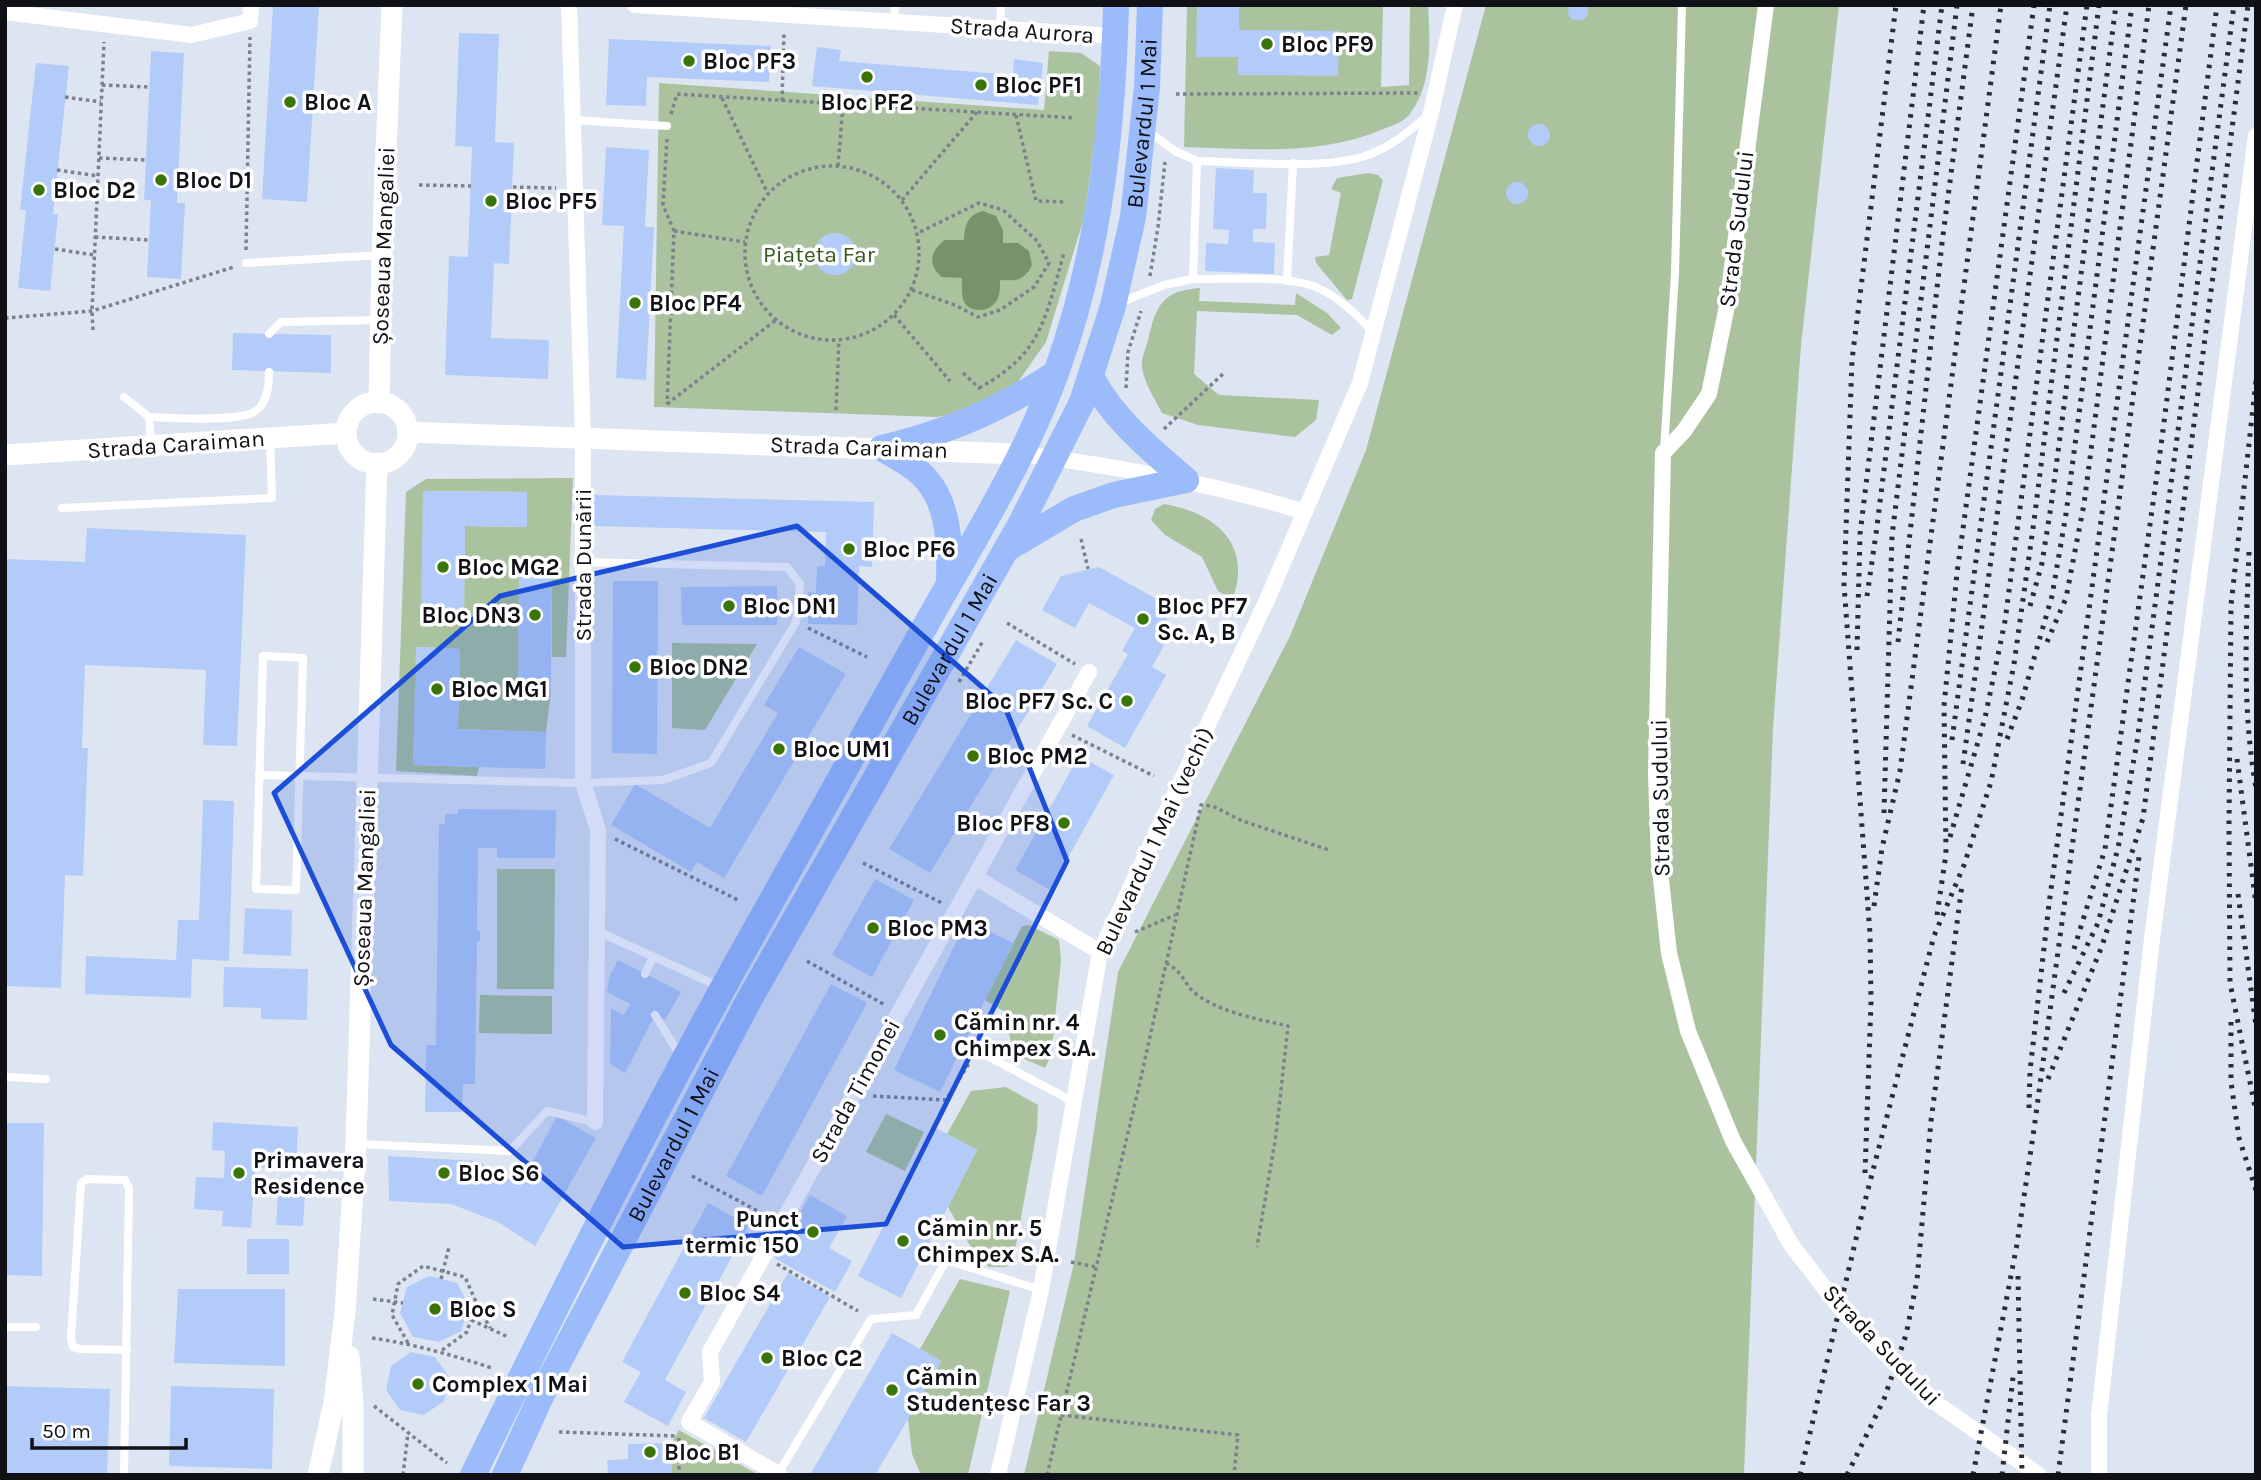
<svg xmlns="http://www.w3.org/2000/svg" width="2261" height="1480" font-family="Karla,sans-serif">
<style>
.green{fill:#aac39e;fill-rule:evenodd}
.water{fill:#779369}
.building{fill:#b3cbf8}
.lines{fill:none;stroke-linecap:round;stroke-linejoin:round}
.path{stroke:#7c818b;stroke-width:3.5;stroke-dasharray:3.5 3.5;stroke-linecap:butt}
.service{stroke:#fff;stroke-width:8}
.minor{stroke:#fff;stroke-width:16}
.tertiary{stroke:#fff;stroke-width:21}
.primary{stroke:#9bbbfa;stroke-width:26}
.rail{stroke:#2a2d33;stroke-width:5;stroke-dasharray:3.5 7;stroke-linecap:butt}
.marked{fill:#1d4ed8;fill-opacity:0.2;stroke:#1d4ed8;stroke-width:5;stroke-linejoin:round}
.poi-dot{fill:#3a7509;stroke:#fff;stroke-width:2.5}
.labels{text-anchor:middle;stroke-width:7;stroke-linejoin:round;paint-order:stroke}
.street-label{font-size:23px;fill:#0f1116;stroke:#fff}
.poi-label{font-size:23px;font-weight:bold;fill:#0f1116;stroke:#fff;text-anchor:start}
.park-label{font-size:23px;fill:#32581c;stroke:#fff}
</style>
<rect width="100%" height="100%" fill="#dde5f3"/>
<g class="green">
<path d="M1187 5 1383 6 1381 87 1409 85 1410 5H1428C1430 41 1433 85 1409 115 1402 123 1391 126 1381 130 1319 156 1250 149 1184 147Z"/>
<path d="M1486 5H1839L1801 345 1773 728 1744 1475H1024L1074 1263 1118 972 1290 636 1366 450Z"/>
<path d="M1049 51 1081 53 1100 66 1098 118 1084 218 1046 342 1013 389 973 410 937 417 654 407 659 83 1044 110Z"/>
<path d="M1368 173 1378 175 1383 180 1352 299 1347 300 1316 263 1315 257 1329 255 1341 193 1331 189 1337 178Z"/>
<path d="M1200 288 1199 301 1295 305 1296 293 1327 313 1341 328 1332 335 1297 315 1197 311 1194 374 1219 395 1319 400 1316 420 1295 437 1198 425 1162 413C1155 399 1144 383 1142 367 1141 359 1146 348 1148 340 1156 306 1161 291 1200 288Z"/>
<path d="M573 478 566 657H552V573H519L518 690 551 691 546 732 458 729 460 649 417 647 413 765 479 767 477 776 396 771 406 492 426 479ZM423 491 527 492V527L465 526 464 609 422 608Z"/>
<path d="M1164 504C1213 512 1251 542 1234 595H1225L1218 591 1202 557 1165 535 1151 520 1155 509Z"/>
<path d="M672 643 757 644 705 730 672 728Z"/>
<path d="M497 869H555L554 989H497Z"/>
<path d="M1029 925 1059 940 1061 961 1051 1056 1045 1068 1013 1054 1005 1012 985 1000 1022 926Z"/>
<path d="M480 995 552 996V1034L479 1033Z"/>
<path d="M1006 1087 1038 1105 1037 1130 1013 1261 1006 1267H989L976 1256 948 1207 977 1150 947 1134 971 1091Z"/>
<path d="M886 1114 924 1132 905 1171 866 1152Z"/>
<path d="M960 1279 1010 1291 968 1475H921L912 1454 908 1419 941 1361 920 1349Z"/>
<path d="M679 1430 755 1473 754 1475H672L671 1443Z"/>
</g>
<path class="water" d="M983 211 996 216 1003 230V243H1018L1029 251 1032 265C1024 281 1016 281 1000 280 1000 285 1000 293 998 298 993 311 972 315 964 302 961 295 962 285 962 278L942 277C927 265 930 251 945 240H964C965 225 967 215 983 211Z"/>
<g class="building">
<path d="M273 5H319L307 202 262 199Z"/>
<path d="M1197 5H1239V30L1339 31 1338 76 1238 75V57H1196Z"/>
<path d="M1569 5H1588V15L1583 20H1573L1568 15Z"/>
<path d="M459 33 499 34 495 142 514 143 509 264 494 263 491 338 549 340 548 379 445 375 449 256 468 257 472 147 455 146Z"/>
<path d="M609 39 771 46 769 82 647 77 646 106 606 105Z"/>
<path d="M817 47 841 50 839 61 1013 75 1014 59 1043 63 1038 105 812 86Z"/>
<path d="M151 51 184 53 177 203H185L181 279 147 277 151 200H144Z"/>
<path d="M36 63 69 66 53 214H58L50 291 18 288 26 210H20Z"/>
<circle cx="1539" cy="135" r="11"/>
<path d="M606 147 649 150 645 227H654L646 380 616 378 624 226 602 225Z"/>
<path d="M1216 168 1254 170 1253 193H1267L1266 229H1253V242L1275 243 1274 274 1205 271 1206 243 1228 244 1229 230 1213 229Z"/>
<circle cx="1517" cy="193" r="11"/>
<circle cx="835" cy="254" r="21"/>
<path d="M233 333 331 335V373L232 370Z"/>
<path d="M423 491 527 492V527L465 526 464 609 421 608Z"/>
<path d="M594 495 874 502 872 567 859 566 857 625 808 624V592L816 593 817 566H825L826 532 593 526Z"/>
<path d="M87 528 246 535 237 746 203 745 206 670 85 665 82 748H88L83 876 65 875 61 988 5 986V559L85 562Z"/>
<path d="M1099 567 1164 603 1170 634 1152 667 1166 675 1125 748 1087 726 1128 654 1122 651 1135 628 1089 603 1075 628 1042 610 1061 576Z"/>
<path d="M519 573H552L551 691H518Z"/>
<path d="M613 581H658L657 754 612 753Z"/>
<path d="M777 586V625H682L681 587Z"/>
<path d="M1016 640 1057 664 930 873 889 849Z"/>
<path d="M416 647 460 649 458 729 546 732 545 769 413 765Z"/>
<path d="M799 647 846 674 724 878 697 862 691 872 611 825 635 784 710 828 778 713 764 705Z"/>
<path d="M1079 756 1114 775 1050 890 1015 870Z"/>
<path d="M203 800 234 801 229 961 192 959 191 998 85 994 86 956 176 960 178 920H199Z"/>
<path d="M458 809 556 810 555 858H497V848H478L477 931H480V941H477L475 1084H463L462 1112H425L426 1045H436L439 824H445V814H458Z"/>
<path d="M875 879 914 900 872 977 832 955Z"/>
<path d="M245 908 292 910 291 956 243 954Z"/>
<path d="M967 920 1013 943 940 1092 894 1070Z"/>
<path d="M618 960 681 992 665 1020 655 1015 625 1073 610 1064 611 1008 624 1015 630 1004 607 992 610 975Z"/>
<path d="M224 967 308 969 307 1020 261 1019V1008L223 1007Z"/>
<path d="M831 984 867 1003 762 1196 726 1176Z"/>
<path d="M557 1116 596 1138 535 1246 498 1222 451 1204 389 1201 388 1156 478 1161 520 1185Z"/>
<path d="M213 1122 298 1127 296 1170 255 1167 251 1228 222 1226 223 1211 194 1209 196 1177 224 1178 225 1151 212 1150Z"/>
<path d="M5 1123H44L42 1276 5 1275Z"/>
<path d="M934 1127 977 1150 901 1298 858 1276Z"/>
<path d="M278 1195 305 1196 303 1226 276 1225Z"/>
<path d="M810 1195 847 1216 829 1248 852 1261 835 1292 774 1258Z"/>
<path d="M708 1203 749 1225 665 1380 686 1392 668 1426 624 1402 641 1372 622 1362Z"/>
<rect x="247" y="1239" width="42" height="35"/>
<path d="M788 1273 830 1297 746 1442 704 1418Z"/>
<path d="M429 1276 457 1283 469 1306 461 1331 439 1342 413 1337 400 1313 407 1287Z"/>
<path d="M178 1289H285V1366L174 1363Z"/>
<path d="M892 1333 941 1361 908 1419 875 1475H810Z"/>
<path d="M411 1352 435 1357 449 1377 444 1401 424 1415 400 1410 386 1390 391 1366Z"/>
<path d="M5 1386 110 1389 107 1475H5Z"/>
<path d="M171 1386 274 1389 272 1469 169 1466Z"/>
<path d="M671 1443 672 1475H608L607 1460 628 1459V1444Z"/>
</g>
<g class="lines">
<g class="path">
<path d="M102 85 149 87"/>
<path d="M1176 94 1419 93"/>
<path d="M65 97 101 102"/>
<path d="M722 98 768 194"/>
<path d="M782 101 784 33"/>
<path d="M671 114 677 94 1075 118"/>
<path d="M1016 115 1036 201 1064 202"/>
<path d="M667 139 663 205 674 231 667 404"/>
<path d="M99 158 145 160"/>
<path d="M838 166 843 105"/>
<circle cx="832" cy="253" r="87"/>
<path d="M57 170 98 176"/>
<path d="M419 185 471 186"/>
<path d="M513 187 556 188"/>
<path d="M902 200 977 112"/>
<path d="M674 231 745 242"/>
<path d="M95 237 149 240"/>
<path d="M55 249 94 255"/>
<path d="M246 250 250 37"/>
<path d="M1150 276 1158 227 1165 162"/>
<path d="M912 290 955 305 978 317 1000 310 1034 287 1049 263 1037 241 1003 210 979 203 918 233"/>
<path d="M894 315 950 381"/>
<path d="M5 318 92 311 234 267"/>
<path d="M93 330 92 311 104 42"/>
<path d="M963 373 980 389"/>
<path d="M979 388C1043 353 1045 318 1064 253"/>
<path d="M1126 388 1128 352 1141 311"/>
<path d="M667 404 776 320"/>
<path d="M836 410 839 340"/>
<path d="M1164 429 1225 372"/>
<path d="M1081 539 1088 569"/>
<path d="M1007 623 1075 664"/>
<path d="M808 628 867 657"/>
<path d="M959 682 983 641"/>
<path d="M1072 735 1154 776"/>
<path d="M615 839 740 901"/>
<path d="M863 863 942 903"/>
<path d="M1135 932 1175 915"/>
<path d="M807 961 885 1005"/>
<path d="M1166 963C1185 973 1183 984 1196 994 1221 1013 1258 1019 1288 1026L1276 1135 1257 1247"/>
<path d="M873 1096 946 1100 970 1062"/>
<path d="M692 1176 767 1216"/>
<path d="M1071 1262 1096 1267"/>
<path d="M777 1264 858 1311"/>
<path d="M441 1279 449 1247"/>
<path d="M373 1299 403 1303"/>
<path d="M476 1302 490 1328"/>
<path d="M465 1317 508 1337"/>
<path d="M372 1338C414 1344 452 1355 492 1368"/>
<path d="M408 1343 392 1315 398 1284 423 1266 465 1277 476 1302 467 1332 441 1351"/>
<path d="M374 1406 447 1463"/>
<path d="M1061 1415 1238 1435 1234 1475"/>
<path d="M559 1432 676 1436"/>
<path d="M679 1438V1475"/>
<path d="M403 1475 408 1433"/>
<path d="M1047 1475 1140 1082 1201 805 1213 806 1240 820 1329 850"/>
</g>
<g class="service">
<path d="M894 22 895 5"/>
<path d="M1000 29 1001 5"/>
<path d="M573 120 667 126"/>
<path d="M1197 161C1243 162 1323 170 1365 156 1390 148 1408 132 1428 115"/>
<path d="M246 263 382 255"/>
<path d="M1193 279C1227 280 1288 274 1318 288 1340 298 1356 314 1373 332"/>
<path d="M1287 281 1293 163"/>
<path d="M1119 303 1164 285 1193 279 1197 161 1175 151 1149 132"/>
<path d="M269 334 281 322 380 320"/>
<path d="M124 397 149 417 151 443"/>
<path d="M149 417C171 418 237 422 254 412 267 405 269 385 269 372"/>
<path d="M1664 450 1675 273 1682 5"/>
<path d="M62 508 272 498 270 438"/>
<path d="M263 656 303 658 296 890 256 889Z"/>
<path d="M259 775 583 783 663 780 711 763 796 622 800 584 787 567 583 562"/>
<path d="M597 931 718 986"/>
<path d="M645 974 653 957"/>
<path d="M655 1015 681 1057"/>
<path d="M978 1051 1074 1102"/>
<path d="M5 1077 46 1079"/>
<path d="M359 1144 510 1151 547 1111 595 1122"/>
<path d="M5 1327H36"/>
<path d="M778 1474 871 1319 916 1315 946 1260 1041 1290"/>
<path d="M124 1475 129 1188 125 1180 87 1179 81 1183 71 1339 73 1347 81 1349 127 1350"/>
</g>
<g class="minor">
<path d="M569 5 583 437V783L598 830 595 1122"/>
<path d="M635 5 1115 36"/>
<path d="M1766 5 1727 306 1709 394 1684 431 1663 453 1656 774 1659 861 1669 953 1688 1031 1733 1141 1792 1246 1844 1313 1936 1403 2039 1475"/>
<path d="M5 12 192 35 250 21 251 5"/>
<path d="M1020 454C1117 466 1211 483 1305 512"/>
<path d="M975 877 1100 952"/>
<path d="M780 1475 689 1422 712 1382 710 1352 1089 672"/>
<path d="M998 1475 1041 1290 1100 952 1267 600 1360 383 1431 113 1455 5"/>
<path d="M2099 1475V1416L2152 939 2256 136"/>
</g>
<g class="tertiary">
<circle cx="377" cy="433" r="31"/>
<path d="M379 403 382 255 392 5"/>
<path d="M408 432 1020 454"/>
<path d="M5 455 346 433"/>
<path d="M349 1356 353 1403V1475"/>
<path d="M318 1475 334 1403 345 1312 356 1144 377 463"/>
</g>
<g class="primary">
<path d="M1091 377C1114 420 1150 449 1186 480"/>
<path d="M882 448C943 434 1004 408 1056 373"/>
<path d="M882 448C896 457 915 466 926 479 950 506 950 548 949 582"/>
<path d="M1010 547 1074 509 1114 495 1186 480"/>
<path d="M473 1475C565 1287 659 1100 762 918 820 814 879 710 937 605 980 530 1026 455 1056 373 1099 255 1113 130 1116 5"/>
<path id="s1" d="M505 1475 542 1394 749 1000 1020 525 1082 402 1113 306 1133 217 1147 87 1150 5"/>
</g>
<g class="rail">
<path d="M2256 381 2231 605 2229 825 2230 983 2256 1112"/>
<path d="M2249 552C2246 630 2242 710 2256 788"/>
<path d="M1867 596 1876 534 1942 5"/>
<path d="M2030 606 2042 563 2051 506 2116 5"/>
<path d="M1898 642 1942 243 1973 5"/>
<path d="M2047 642 2066 598 2084 504 2149 5"/>
<path d="M1857 650 1860 534 1924 5"/>
<path d="M2007 739 2022 700 2052 596 2066 514 2132 5"/>
<path d="M1952 740 2050 5"/>
<path d="M2237 759 2256 904"/>
<path d="M1963 764 2067 5"/>
<path d="M1884 813 1892 536 1957 5"/>
<path d="M1950 837 1985 718 2005 621 2087 5"/>
<path d="M2238 894 2256 1026"/>
<path d="M1874 906 1882 848 1900 771 2001 5"/>
<path d="M1937 915 1946 854 1944 706 1957 573 2034 5"/>
<path d="M2074 949 2105 849 2162 438 2217 5"/>
<path d="M2064 993 2098 923 2118 848 2137 742 2234 5"/>
<path d="M2231 1022V1082L2239 1138 2256 1190"/>
<path d="M2048 1079 2102 946 2143 818 2248 5"/>
<path d="M2029 1108 2030 1071 2049 904 2171 5"/>
<path d="M1865 1173 1871 1002 1870 934 1844 585 1852 360 1896 5"/>
<path d="M2018 1276 2022 1475"/>
<path d="M1800 1475 1865 1201 1934 936 1964 865 1991 782 2014 664 2034 521 2099 5"/>
<path d="M1847 1475 1884 1399 1906 1335 1917 1280 1931 1121 1962 885"/>
<path d="M1973 1475 2017 1244 2034 1129 2186 5"/>
<path d="M2002 1475 2013 1377"/>
<path d="M2058 1475 2139 857"/>
</g>
</g>
<path class="marked" d="M797 526 1005 707 1067 861 886 1224 623 1247 391 1045 274 793 500 596Z"/>
<g class="poi-dot">
<circle cx="1267" cy="44" r="7"/>
<circle cx="689" cy="61" r="7"/>
<circle cx="867" cy="77" r="7"/>
<circle cx="981" cy="85" r="7"/>
<circle cx="290" cy="102" r="7"/>
<circle cx="161" cy="180" r="7"/>
<circle cx="39" cy="190" r="7"/>
<circle cx="491" cy="201" r="7"/>
<circle cx="635" cy="303" r="7"/>
<circle cx="849" cy="549" r="7"/>
<circle cx="443" cy="567" r="7"/>
<circle cx="729" cy="606" r="7"/>
<circle cx="535" cy="615" r="7"/>
<circle cx="1143" cy="619" r="7"/>
<circle cx="635" cy="667" r="7"/>
<circle cx="437" cy="689" r="7"/>
<circle cx="1127" cy="701" r="7"/>
<circle cx="779" cy="749" r="7"/>
<circle cx="973" cy="756" r="7"/>
<circle cx="1064" cy="823" r="7"/>
<circle cx="873" cy="928" r="7"/>
<circle cx="940" cy="1035" r="7"/>
<circle cx="239" cy="1173" r="7"/>
<circle cx="444" cy="1173" r="7"/>
<circle cx="813" cy="1232" r="7"/>
<circle cx="903" cy="1241" r="7"/>
<circle cx="685" cy="1293" r="7"/>
<circle cx="435" cy="1309" r="7"/>
<circle cx="767" cy="1358" r="7"/>
<circle cx="418" cy="1384" r="7"/>
<circle cx="892" cy="1390" r="7"/>
<circle cx="650" cy="1452" r="7"/>
</g>
<g class="labels">
<g class="street-label">
<text transform="translate(1022 30) rotate(4)" y="8">Strada Aurora</text>
<text dy="8" stroke="none"><textPath href="#s1" startOffset="1505">Bulevardul 1 Mai</textPath></text>
<text transform="translate(1736 229) rotate(-83)" y="8">Strada Sudului</text>
<text transform="translate(383 246) rotate(-88)" y="8">Șoseaua Mangaliei</text>
<text transform="translate(176 444) rotate(-4)" y="8">Strada Caraiman</text>
<text transform="translate(859 447) rotate(2)" y="8">Strada Caraiman</text>
<text transform="translate(583 565) rotate(-90)" y="8">Strada Dunării</text>
<text dy="8" stroke="none"><textPath href="#s1" startOffset="938">Bulevardul 1 Mai</textPath></text>
<text transform="translate(1660 798) rotate(-91)" y="8">Strada Sudului</text>
<text transform="translate(1154 841) rotate(-65)" y="8">Bulevardul 1 Mai (vechi)</text>
<text transform="translate(364 888) rotate(-88)" y="8">Șoseaua Mangaliei</text>
<text transform="translate(855 1091) rotate(-61)" y="8">Strada Timonei</text>
<text dy="8" stroke="none"><textPath href="#s1" startOffset="371">Bulevardul 1 Mai</textPath></text>
<text transform="translate(1882 1345) rotate(46)" y="8">Strada Sudului</text>
</g>
<g class="poi-label">
<text x="1281" y="52">Bloc PF9</text>
<text x="703" y="69">Bloc PF3</text>
<text x="995" y="93">Bloc PF1</text>
<text x="304" y="110">Bloc A</text>
<text x="867" y="110" text-anchor="middle">Bloc PF2</text>
<text x="175" y="188">Bloc D1</text>
<text x="53" y="198">Bloc D2</text>
<text x="505" y="209">Bloc PF5</text>
<text x="649" y="311">Bloc PF4</text>
<text x="863" y="557">Bloc PF6</text>
<text x="457" y="575">Bloc MG2</text>
<text x="743" y="614">Bloc DN1</text>
<text x="1157" y="614">Bloc PF7<tspan x="1157" dy="26">Sc. A, B</tspan></text>
<text x="521" y="623" text-anchor="end">Bloc DN3</text>
<text x="649" y="675">Bloc DN2</text>
<text x="451" y="697">Bloc MG1</text>
<text x="1113" y="709" text-anchor="end">Bloc PF7 Sc. C</text>
<text x="793" y="757">Bloc UM1</text>
<text x="987" y="764">Bloc PM2</text>
<text x="1050" y="831" text-anchor="end">Bloc PF8</text>
<text x="887" y="936">Bloc PM3</text>
<text x="954" y="1030">Cămin nr. 4<tspan x="954" dy="26">Chimpex S.A.</tspan></text>
<text x="253" y="1168">Primavera<tspan x="253" dy="26">Residence</tspan></text>
<text x="458" y="1181">Bloc S6</text>
<text x="799" y="1227" text-anchor="end">Punct<tspan x="799" dy="26">termic 150</tspan></text>
<text x="917" y="1236">Cămin nr. 5<tspan x="917" dy="26">Chimpex S.A.</tspan></text>
<text x="699" y="1301">Bloc S4</text>
<text x="449" y="1317">Bloc S</text>
<text x="781" y="1366">Bloc C2</text>
<text x="906" y="1385">Cămin<tspan x="906" dy="26">Studențesc Far 3</tspan></text>
<text x="432" y="1392">Complex 1 Mai</text>
<text x="664" y="1460">Bloc B1</text>
</g>
<g class="park-label">
<text x="819" y="262">Piațeta Far</text>
</g>
</g>
<rect width="2261" height="1480" fill="none" stroke="#0f1116" stroke-width="14"/>
<path d="M32 1438v10h154v-10" fill="none" stroke="#0f1116" stroke-width="3.5"/>
<text x="42" y="1438" font-size="21" fill="#0f1116" stroke="#ffffff" stroke-width="5" paint-order="stroke">50 m</text>
</svg>
